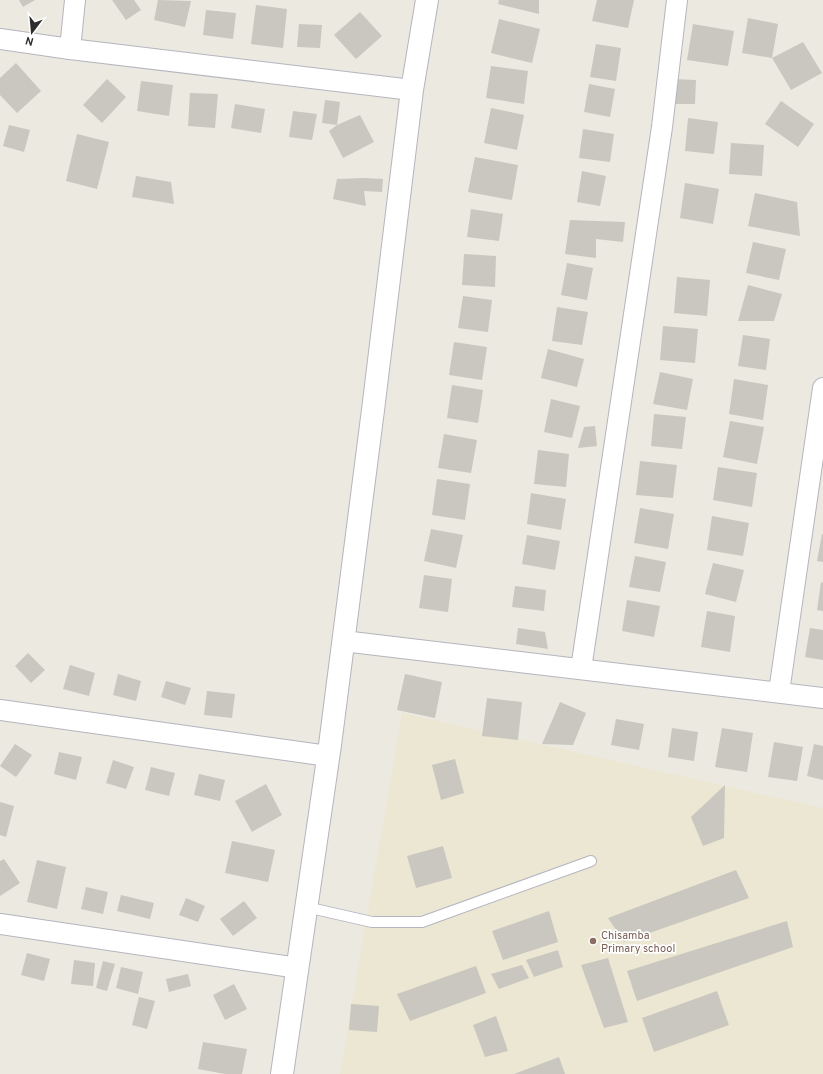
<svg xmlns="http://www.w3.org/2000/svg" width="823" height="1074" font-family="Overpass,sans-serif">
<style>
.education{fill:#ece7d3}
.building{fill:#c9c7bf}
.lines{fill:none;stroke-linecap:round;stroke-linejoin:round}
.lane-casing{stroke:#b4b5bf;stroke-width:12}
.street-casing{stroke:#b4b5bf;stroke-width:22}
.secondary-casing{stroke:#b4b5bf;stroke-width:24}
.lane{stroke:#fff;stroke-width:10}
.street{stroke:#fff;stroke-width:20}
.secondary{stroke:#fff;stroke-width:22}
.education-dot{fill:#8d6e63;stroke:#fff;stroke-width:1.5}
.labels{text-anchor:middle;stroke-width:3.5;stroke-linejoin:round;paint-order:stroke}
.education-label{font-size:11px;fill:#785e54;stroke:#fff;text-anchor:start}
</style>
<rect width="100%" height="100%" fill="#ece9e1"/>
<path class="education" d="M402 713 823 808V1074H340Z"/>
<g class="building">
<path d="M19 0H35L23 7Z"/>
<path d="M112 0H134L141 10 126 20Z"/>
<path d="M158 0 191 1 185 27 154 20Z"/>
<path d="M499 0H539V14L498 4Z"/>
<path d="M597 0H634L628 28 592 21Z"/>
<path d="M256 5 287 9 283 48 251 44Z"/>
<path d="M206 10 236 13 233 39 203 35Z"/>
<path d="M360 12 382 36 356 59 334 35Z"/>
<path d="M748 18 778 24 772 58 803 42 822 73 791 90 772 58 742 53Z"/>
<path d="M499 19 540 29 532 63 491 53Z"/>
<path d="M299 24 322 25 320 48 297 47Z"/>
<path d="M693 24 734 31 728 66 687 60Z"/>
<path d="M596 44 621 48 616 81 590 77Z"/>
<path d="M16 63 41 91 17 113 0 95V78Z"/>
<path d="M491 66 528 71 524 104 486 98Z"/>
<path d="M107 79 126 97 102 123 83 105Z"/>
<path d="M674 79 696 80 695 104H673Z"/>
<path d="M141 81 173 85 169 116 137 111Z"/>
<path d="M589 84 615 89 610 117 584 112Z"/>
<path d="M190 93 218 94 215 128 188 126Z"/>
<path d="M325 100 340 102 337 125 322 123Z"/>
<path d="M781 101 814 124 798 147 765 124Z"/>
<path d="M235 104 265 109 261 133 231 128Z"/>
<path d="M491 108 524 115 517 150 484 143Z"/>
<path d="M293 111 317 114 312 140 289 137Z"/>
<path d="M360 115 374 142 343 158 329 131 337 125Z"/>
<path d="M688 118 718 122 714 154 685 151Z"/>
<path d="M9 125 30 130 24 152 3 146Z"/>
<path d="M583 129 614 134 610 162 579 158Z"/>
<path d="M77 134 109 142 97 189 66 181Z"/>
<path d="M731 143 764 145 762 176 729 174Z"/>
<path d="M475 157 518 165 512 200 468 192Z"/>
<path d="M582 171 606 176 600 206 577 202Z"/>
<path d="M136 176 171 182 174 204 132 197Z"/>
<path d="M365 178 383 179 382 192 364 191 366 206 333 199 337 179Z"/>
<path d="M685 183 719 189 713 224 680 218Z"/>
<path d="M755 193 797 202 800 236 748 226Z"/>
<path d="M471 209 503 214 499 241 467 237Z"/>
<path d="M570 220 625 222 623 242 596 239V258L565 254Z"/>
<path d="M753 242 786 249 779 280 746 273Z"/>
<path d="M464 254 496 256 495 287 462 285Z"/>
<path d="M567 263 593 268 587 300 561 295Z"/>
<path d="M677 277 710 280 707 316 674 313Z"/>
<path d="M748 285 782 294 774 321H738Z"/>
<path d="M463 296 492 300 488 332 458 328Z"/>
<path d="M557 307 588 312 582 345 552 341Z"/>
<path d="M663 326 698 329 695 363 660 360Z"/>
<path d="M743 335 770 339 766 370 738 366Z"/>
<path d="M454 342 487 347 482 380 449 375Z"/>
<path d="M548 349 584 359 577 387 541 378Z"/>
<path d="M660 372 693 379 687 410 653 404Z"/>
<path d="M734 379 768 385 763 420 729 414Z"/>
<path d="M452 385 483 390 478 423 447 418Z"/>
<path d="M551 399 580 406 572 438 544 432Z"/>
<path d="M654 414 686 417 682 449 651 446Z"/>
<path d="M730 421 764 427 757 464 723 457Z"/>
<path d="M595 426 597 446 578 448 584 427Z"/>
<path d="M444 434 477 440 471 473 438 468Z"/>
<path d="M538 450 569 454 566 487 534 484Z"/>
<path d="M640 461 677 465 673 498 636 495Z"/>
<path d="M718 467 757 473 752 507 713 500Z"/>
<path d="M437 479 470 484 465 520 432 515Z"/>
<path d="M531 493 566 499 561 530 527 524Z"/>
<path d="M640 508 674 514 668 549 634 543Z"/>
<path d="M712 516 749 523 743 556 707 550Z"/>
<path d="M431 529 463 535 456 568 424 561Z"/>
<path d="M822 534H823V562L817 561Z"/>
<path d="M527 535 560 541 555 570 522 564Z"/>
<path d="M635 556 666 562 660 592 629 587Z"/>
<path d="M713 563 744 570 736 602 705 594Z"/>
<path d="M424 575 452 579 448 612 419 608Z"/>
<path d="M821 582 823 583V611L817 610Z"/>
<path d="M515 586 546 590 544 611 512 607Z"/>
<path d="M627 600 660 606 654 637 622 631Z"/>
<path d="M707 611 735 616 730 652 701 647Z"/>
<path d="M518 628 545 632 548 649 516 644Z"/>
<path d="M810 628 823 630V660L805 657Z"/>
<path d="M28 653 45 670 31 683 15 666Z"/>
<path d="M70 665 95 673 89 696 63 689Z"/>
<path d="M118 674 141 681 136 701 113 695Z"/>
<path d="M405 674 442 682 435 718 397 710Z"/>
<path d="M166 681 191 688 185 705 161 697Z"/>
<path d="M207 691 235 694 232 718 204 715Z"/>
<path d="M487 698 522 702 518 740 482 736Z"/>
<path d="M560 702 586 713 573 745 542 744Z"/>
<path d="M616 719 644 724 639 750 611 745Z"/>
<path d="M672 728 698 732 694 761 668 757Z"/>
<path d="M722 728 753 733 747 772 715 767Z"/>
<path d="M774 742 803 747 797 781 768 777Z"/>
<path d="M15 744 32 755 16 777 0 766Z"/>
<path d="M814 744 823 746V780L807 776Z"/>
<path d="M59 752 82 757 76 780 54 774Z"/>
<path d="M455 759 464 793 441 800 432 765Z"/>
<path d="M113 760 134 767 126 789 106 783Z"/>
<path d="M151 767 175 773 169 796 145 790Z"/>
<path d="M199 774 225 780 220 801 194 795Z"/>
<path d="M266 784 282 815 252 832 235 801Z"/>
<path d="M725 785 724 838 703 846 691 817Z"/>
<path d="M0 802 14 806 6 837 0 835Z"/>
<path d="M232 841 275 850 268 882 225 873Z"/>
<path d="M443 846 452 878 416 888 407 856Z"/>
<path d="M4 859 20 883 0 896V861Z"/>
<path d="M37 860 66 867 57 909 27 902Z"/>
<path d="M736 870 749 898 624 942 608 918Z"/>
<path d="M86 887 108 892 103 914 81 909Z"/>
<path d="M121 895 154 903 150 919 117 911Z"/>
<path d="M186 898 205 906 198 922 179 915Z"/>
<path d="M244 901 257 918 233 936 220 919Z"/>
<path d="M549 911 558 942 503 960 492 931Z"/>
<path d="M787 921 793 947 637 1001 627 971Z"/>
<path d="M558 950 563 967 534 977 526 960Z"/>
<path d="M27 953 50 959 44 981 21 975Z"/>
<path d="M608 958 628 1022 604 1028 581 965Z"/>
<path d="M74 960 95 963 93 986 71 984Z"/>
<path d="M103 961 115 964 107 991 96 988Z"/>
<path d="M522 965 529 978 499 989 491 974Z"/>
<path d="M476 966 486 993 410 1021 397 994Z"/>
<path d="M121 967 143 972 138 994 116 988Z"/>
<path d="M188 974 191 986 169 992 166 979Z"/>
<path d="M234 984 247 1009 225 1020 213 995Z"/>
<path d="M717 991 729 1025 654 1052 642 1018Z"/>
<path d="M139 997 155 1001 147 1029 132 1025Z"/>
<path d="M351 1004 379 1006 377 1032 349 1030Z"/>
<path d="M496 1016 508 1051 485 1057 473 1025Z"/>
<path d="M203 1042 247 1049 242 1074H225L198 1069Z"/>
<path d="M559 1057 565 1074H514Z"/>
</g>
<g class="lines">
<g class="lane-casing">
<path id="lane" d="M306 907 372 922H422L591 861"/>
</g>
<g class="street-casing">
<g id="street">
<path d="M0 39 70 49 412 90"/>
<path d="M70 49 75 0"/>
<path d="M343 641 823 698"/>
<path d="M581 669 662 127 677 0"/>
<path d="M779 692 823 388"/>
<path d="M0 710 328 756"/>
<path d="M0 924 298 968"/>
</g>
</g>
<g class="secondary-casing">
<path id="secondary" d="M282 1074 330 745 373 410 412 90 427 0"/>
</g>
<use href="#lane" class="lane"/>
<use href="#street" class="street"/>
<use href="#secondary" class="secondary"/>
</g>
<circle class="education-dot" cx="593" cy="941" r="4"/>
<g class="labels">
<g class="education-label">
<text x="601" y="939">Chisamba<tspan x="601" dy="13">Primary school</tspan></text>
</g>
</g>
<g transform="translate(32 32) rotate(196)" stroke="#ffffff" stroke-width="3" paint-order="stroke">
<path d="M0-3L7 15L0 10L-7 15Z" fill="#2d2d2d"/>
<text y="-6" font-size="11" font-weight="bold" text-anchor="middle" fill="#2d2d2d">N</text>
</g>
</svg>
